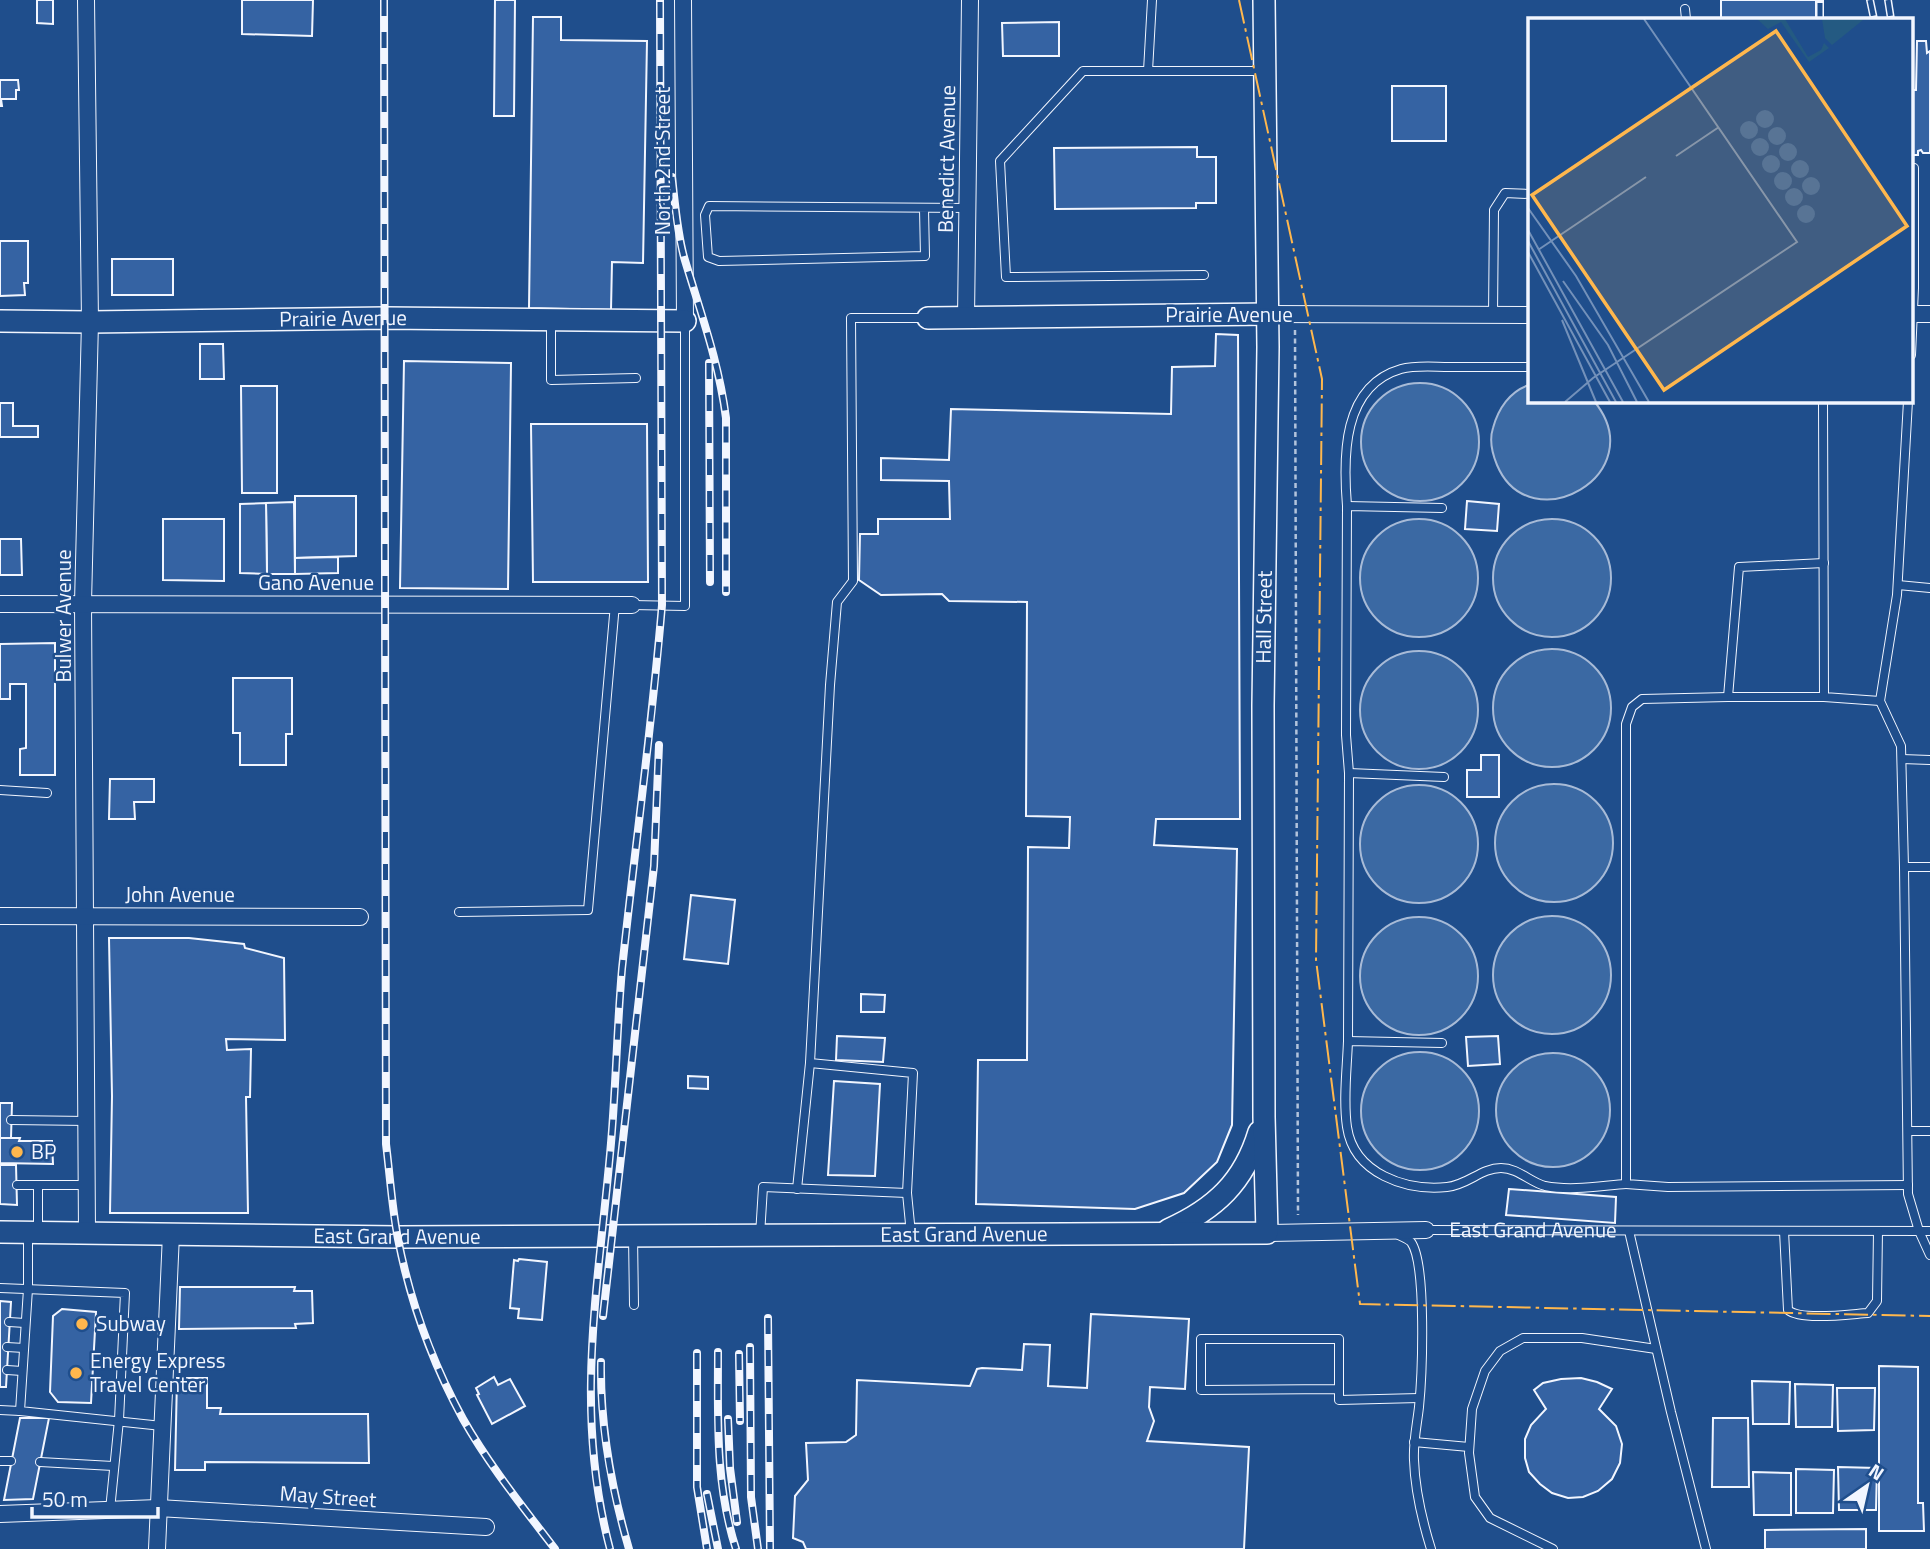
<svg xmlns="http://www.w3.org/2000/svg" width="1930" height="1549" font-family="'Titillium Web',sans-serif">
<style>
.water{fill:#3b69a3;stroke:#a8bbd7;stroke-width:2}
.building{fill:#3563a3;stroke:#f2f6ff;stroke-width:2}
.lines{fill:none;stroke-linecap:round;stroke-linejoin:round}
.lane-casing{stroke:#f2f6ff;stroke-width:10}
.street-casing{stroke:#f2f6ff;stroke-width:18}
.secondary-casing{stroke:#f2f6ff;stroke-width:24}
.path{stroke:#b3c4dc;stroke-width:2.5;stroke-dasharray:5 3.5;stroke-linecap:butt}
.lane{stroke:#1f4e8c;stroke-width:8}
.street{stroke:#1f4e8c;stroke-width:16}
.secondary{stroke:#1f4e8c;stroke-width:21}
.rail-casing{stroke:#f2f6ff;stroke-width:8}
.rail{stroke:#1f4e8c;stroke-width:5;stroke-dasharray:16;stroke-linecap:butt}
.power{stroke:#ffb74d;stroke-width:2;stroke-dasharray:24 5 3.5 5;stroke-linecap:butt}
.poi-dot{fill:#ffb74d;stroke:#1f4e8c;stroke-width:2.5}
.labels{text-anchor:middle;stroke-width:5;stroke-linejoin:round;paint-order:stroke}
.street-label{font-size:21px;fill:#f2f6ff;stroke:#1f4e8c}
.poi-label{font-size:21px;fill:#f2f6ff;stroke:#1f4e8c;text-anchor:start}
.inset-road{fill:none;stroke:#7391ba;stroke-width:2}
.view{fill:#ffb74d;fill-opacity:0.15;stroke:#ffb74d;stroke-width:3.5}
.inset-edge{fill:none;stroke:#f2f6ff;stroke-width:3.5}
</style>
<rect width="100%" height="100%" fill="#1f4e8c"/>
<g class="water">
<circle cx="1420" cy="442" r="59"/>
<path d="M1529 385V401H1594C1654 474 1530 543 1497 465 1492 453 1489 440 1493 428 1498 409 1510 391 1529 385Z"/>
<circle cx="1419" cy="578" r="59"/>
<circle cx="1552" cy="578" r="59"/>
<circle cx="1552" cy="708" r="59"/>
<circle cx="1419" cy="710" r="59"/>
<circle cx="1554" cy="843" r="59"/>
<circle cx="1419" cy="844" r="59"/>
<circle cx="1552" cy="975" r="59"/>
<circle cx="1419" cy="976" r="59"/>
<circle cx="1420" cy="1111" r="59"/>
<circle cx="1553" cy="1110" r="57"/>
</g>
<g class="building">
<path d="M37 0H53V24L37 23Z"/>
<path d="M242 0H313L312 36 242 34Z"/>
<path d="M495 0H515L514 116H494Z"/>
<rect x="1721" y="0" width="95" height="19"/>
<path d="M533 17H561V40L647 41 643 263 612 262 611 310 529 308Z"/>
<path d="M1059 22V56H1003L1002 23Z"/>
<path d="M1917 41H1926L1927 53 1930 51V153H1923L1921 150 1918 151V155H1911V90H1916Z"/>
<path d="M0 80H18L19 90H16V99H1L2 106H0Z"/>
<rect x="1392" y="86" width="54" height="55"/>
<path d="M1197 147V157H1216V203H1196V208L1055 209 1054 148Z"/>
<path d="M0 241H28V283H24L25 295 0 296Z"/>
<rect x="112" y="259" width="61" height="36"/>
<path d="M1216 334 1238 335 1240 819H1156L1154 845 1237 849 1232 1125 1217 1162 1184 1193 1135 1209 976 1204 978 1060H1027L1028 847 1069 848 1070 817 1026 816 1027 602 949 601 942 594 881 595 859 580 860 534H878V519H950L949 481 881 480V458L949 460 951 409 1171 414 1172 367 1215 366Z"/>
<path d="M200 344H223L224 379H200Z"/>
<path d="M404 361 511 363 508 589 400 588Z"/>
<path d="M241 386H277V493H242Z"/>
<path d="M0 403H13V426H38V437H0Z"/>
<path d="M531 424H647L648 582H533Z"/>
<path d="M295 496H356V556L295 558Z"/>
<path d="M1467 501 1499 504 1497 531 1465 529Z"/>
<path d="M294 502 295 574H267L266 503Z"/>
<path d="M266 503 267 574 240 573V504Z"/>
<path d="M163 519H224V581L163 580Z"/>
<path d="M0 539H21L22 575H0Z"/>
<path d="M338 557V573L295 574V558Z"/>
<path d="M55 643V775H20V749L26 748V684H10V699H0V644Z"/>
<path d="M233 678H292V734H286V765H240V733H233Z"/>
<path d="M1481 755H1499V797H1467V770H1481Z"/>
<path d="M110 779H154V802H134L135 819H109Z"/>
<path d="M691 895 735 900 728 964 684 959Z"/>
<path d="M109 938H189L244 944 245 948 284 958 285 1040 226 1039 227 1050 251 1049 250 1097H246L248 1213H110L112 1096Z"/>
<path d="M861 994 885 995 884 1012H861Z"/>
<path d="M837 1036 885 1038 883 1062 836 1060Z"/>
<path d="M1498 1036 1500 1064 1468 1066 1466 1037Z"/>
<path d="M688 1076 708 1077V1089L688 1088Z"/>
<path d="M834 1081 880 1084 875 1176 828 1175Z"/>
<path d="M0 1103H12L11 1138H0Z"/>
<path d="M0 1138H20L19 1141H52L53 1164 0 1163Z"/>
<path d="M0 1165H16L17 1205 0 1204Z"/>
<path d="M1509 1189 1616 1197 1615 1223 1506 1215Z"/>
<path d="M519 1259 547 1262 542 1320 518 1318 519 1309 510 1308 514 1260 518 1261Z"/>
<path d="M180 1287H295L294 1291H312L313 1323 295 1324 296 1328 179 1329Z"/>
<path d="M0 1301 11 1302 6 1387H0Z"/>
<path d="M62 1309 96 1312 91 1403 58 1402 50 1392 53 1316Z"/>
<path d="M1091 1314 1189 1319 1185 1389 1150 1387 1149 1407 1154 1421 1147 1441 1249 1447 1244 1549H806L803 1542 793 1538 795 1496 808 1480 806 1443 846 1442 856 1435 857 1380 970 1386 977 1369 982 1368 1022 1370 1024 1344 1050 1345 1048 1386 1087 1388Z"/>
<path d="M1879 1366 1918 1367V1503H1923L1924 1531H1879Z"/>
<path d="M494 1377 498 1385 510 1379 525 1406 492 1424 477 1395 479 1394 476 1388Z"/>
<path d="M177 1378H207V1408H221L220 1414H368L369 1463 205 1462V1470H175Z"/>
<path d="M1581 1378 1597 1382 1612 1389 1599 1409 1616 1426 1622 1444 1620 1463 1612 1479 1598 1491 1583 1497 1568 1498 1552 1493 1540 1484 1529 1472 1525 1458V1439L1531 1425 1546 1409 1534 1390 1543 1383 1561 1379Z"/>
<path d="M1752 1381 1790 1382 1789 1424H1753Z"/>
<path d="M1795 1384 1833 1385 1832 1427H1796Z"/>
<path d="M1837 1388H1875L1874 1430 1838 1431Z"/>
<path d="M20 1418H49L33 1499 4 1500Z"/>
<path d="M1713 1418H1748L1749 1487H1712Z"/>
<path d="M1838 1467 1877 1468 1876 1510H1839Z"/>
<path d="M1796 1469 1834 1470 1833 1513H1796Z"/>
<path d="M1753 1472 1791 1473V1515H1754Z"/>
<path d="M1866 1529V1549H1765V1530Z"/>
</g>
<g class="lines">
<g class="lane-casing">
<g id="lane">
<path d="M1685 9 1686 19"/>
<path d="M1148 71 1152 0"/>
<path d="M924 209 925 256 719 261 708 257 705 215 709 206 967 208"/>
<path d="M1204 275 1006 277 1000 161 1083 71H1262"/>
<path d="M1493 315 1494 210 1505 193 1529 194"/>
<path d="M551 322V380L636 378"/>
<path d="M1911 355 1914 288V168"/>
<path d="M1823 401 1824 697 1880 701"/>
<path d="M1347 506C1343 457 1342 386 1401 369 1416 365 1434 367 1449 367 1476 367 1502 367 1529 367"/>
<path d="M1824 563 1739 567 1728 697H1824"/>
<path d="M1898 585 1930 588"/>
<path d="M632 605 685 606V323"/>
<path d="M1728 697 1642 699 1632 707 1626 724V1184L1668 1187 1908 1185"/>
<path d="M1902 759 1930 760"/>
<path d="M1349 773 1346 735 1347 506 1442 508"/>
<path d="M0 790 47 793"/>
<path d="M1904 867 1901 746 1880 701 1897 595 1908 401"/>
<path d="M1930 867H1904L1908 1194 1919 1231 1930 1255"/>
<path d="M459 912 588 910 615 604"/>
<path d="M1348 1041 1349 773 1444 777"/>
<path d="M1442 1043 1348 1041C1347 1069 1343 1099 1347 1127 1354 1174 1406 1191 1447 1187 1468 1185 1481 1168 1501 1168 1518 1168 1530 1182 1545 1186 1571 1191 1600 1186 1626 1184"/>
<path d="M11 1120 87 1121"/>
<path d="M1908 1131H1930"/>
<path d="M17 1185H87"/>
<path d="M38 1185V1231"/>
<path d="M797 1189 810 1063"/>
<path id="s1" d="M1426 1230 1930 1231"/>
<path d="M1629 1231 1671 1412 1706 1549"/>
<path d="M1784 1231 1788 1310C1801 1321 1851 1314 1868 1313L1877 1301 1878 1231"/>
<path d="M28 1233V1289L20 1411 162 1426"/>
<path d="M911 1234 907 1193 913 1073 810 1063 830 685 837 602 853 581 851 318H927"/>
<path d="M1397 1234C1402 1237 1408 1239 1411 1242 1427 1264 1422 1377 1419 1407 1417 1425 1413 1442 1414 1460 1415 1491 1422 1520 1431 1549"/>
<path d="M760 1235 763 1187 907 1193"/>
<path d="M633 1236 634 1305"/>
<path d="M0 1288 125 1293 119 1420 110 1510"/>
<path d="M9 1322 25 1323"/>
<path d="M7 1347 24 1348"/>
<path d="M7 1370 22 1371"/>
<path d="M1339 1389 1201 1390V1339H1339V1400L1419 1398"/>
<path d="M0 1410 20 1411"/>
<path d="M1414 1442 1469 1447"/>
<path d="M0 1461H11"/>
<path d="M40 1462 113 1466"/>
<path d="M1553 1549 1490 1518 1475 1497 1469 1453 1472 1409 1485 1371 1500 1351 1523 1338H1582L1656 1349"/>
</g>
</g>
<g class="street-casing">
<g id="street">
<path d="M86 0 90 322 83 603 87 1233"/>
<path d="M683 0 685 321"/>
<path d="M1268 314 1529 315"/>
<path d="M1911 314H1930"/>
<path d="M966 318 970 0"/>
<path d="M0 604 632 605"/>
<path d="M0 916 360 917"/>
<path d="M1267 1233 1426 1230"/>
<path d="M0 1514 158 1508 486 1527"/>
<path d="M157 1549 171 1234"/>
</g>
</g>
<g class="secondary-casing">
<g id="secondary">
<path d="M928 318 1268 314"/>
<path id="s2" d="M0 321 90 322 386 318 685 321"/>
<path d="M1168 1230C1215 1209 1244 1182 1259 1132"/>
<path id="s3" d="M0 1232 398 1237 1267 1233 1264 1117 1263 705 1268 347 1264 0"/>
</g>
</g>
<path class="path" d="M1295 330 1298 1215"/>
<use href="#lane" class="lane"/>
<use href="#street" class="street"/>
<use href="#secondary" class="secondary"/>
<g class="rail-casing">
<g id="rail">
<path d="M384 0 386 1144C390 1176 392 1208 398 1239 410 1301 433 1364 463 1419 489 1465 523 1507 555 1549"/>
<path d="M1870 0 1874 19"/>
<path d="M1888 0 1891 19"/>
<path d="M1820 19V0"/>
<path d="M672 177C675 203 677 231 684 257 700 311 719 362 726 418V592"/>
<path d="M709 363 710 582"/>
<path d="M603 1316 654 866 659 745"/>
<path d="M768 1318 770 1549"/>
<path d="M750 1347 751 1497 758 1549"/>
<path d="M718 1352C718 1419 715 1484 736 1549"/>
<path d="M697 1353V1487L707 1549"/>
<path d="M739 1354 740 1421"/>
<path d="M601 1362C600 1426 611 1487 629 1549"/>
<path d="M728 1419 730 1468 737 1522"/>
<path d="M707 1494 718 1549"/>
<path d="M610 1549C573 1409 599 1284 611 1143 616 1085 617 1027 622 969 635 847 652 726 662 605L660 0"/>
</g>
</g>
<use href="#rail" class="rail"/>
<path class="power" d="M1239 0 1322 379 1316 960 1360 1304 1930 1316"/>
</g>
<g class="poi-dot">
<circle cx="17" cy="1152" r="7"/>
<circle cx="82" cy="1324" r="7"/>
<circle cx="76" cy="1373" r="7"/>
</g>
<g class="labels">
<g class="street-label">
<text transform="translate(947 159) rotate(-89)" y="7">Benedict Avenue</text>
<text transform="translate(663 161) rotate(-90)" y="7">North 2nd Street</text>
<text x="1229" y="322">Prairie Avenue</text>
<text dy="7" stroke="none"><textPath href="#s2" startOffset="343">Prairie Avenue</textPath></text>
<text x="316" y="590">Gano Avenue</text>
<text transform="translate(64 616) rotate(-90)" y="7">Bulwer Avenue</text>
<text dy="7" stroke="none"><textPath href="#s3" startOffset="1883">Hall Street</textPath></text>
<text x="180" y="902">John Avenue</text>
<text dy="7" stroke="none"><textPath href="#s1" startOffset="107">East Grand Avenue</textPath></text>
<text dy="7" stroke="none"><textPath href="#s3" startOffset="964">East Grand Avenue</textPath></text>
<text dy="7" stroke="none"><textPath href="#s3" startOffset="397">East Grand Avenue</textPath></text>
<text transform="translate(328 1497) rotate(4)" y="7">May Street</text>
</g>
<g class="poi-label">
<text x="31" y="1159">BP</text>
<text x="96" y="1331">Subway</text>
<text x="90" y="1368">Energy Express<tspan x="90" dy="24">Travel Center</tspan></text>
</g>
</g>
<g transform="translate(1528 18)">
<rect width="385" height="385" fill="#1f4e8c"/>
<path d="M229 1H257L280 39 293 32 296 25 301 30 281 44 253 4 240 11ZM294 1H333L335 2 304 27 297 20Z" fill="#245a82"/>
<path d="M228 101a9 9 0 1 1 18 0a9 9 0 1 1-18 0ZM212 112a9 9 0 1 1 18 0a9 9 0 1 1-18 0ZM240 118a9 9 0 1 1 18 0a9 9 0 1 1-18 0ZM223 129a9 9 0 1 1 18 0a9 9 0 1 1-18 0ZM251 134a9 9 0 1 1 18 0a9 9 0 1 1-18 0ZM234 146a9 9 0 1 1 18 0a9 9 0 1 1-18 0ZM263 151a9 9 0 1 1 18 0a9 9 0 1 1-18 0ZM246 163a9 9 0 1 1 18 0a9 9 0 1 1-18 0ZM274 168a9 9 0 1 1 18 0a9 9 0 1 1-18 0ZM257 179a9 9 0 1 1 18 0a9 9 0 1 1-18 0ZM269 196a9 9 0 1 1 18 0a9 9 0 1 1-18 0Z" fill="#3b69a3"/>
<path class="inset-road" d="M148 138 191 109M0 190 48 258 121 384M0 212 95 384M0 223 88 384M10 232 118 159M0 234 82 384M35 263 80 327 109 384M34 302 68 384M37 384 65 360 269 224 116 1"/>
<path class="view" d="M248 13 379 208 136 372 4 177Z"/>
<rect width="385" height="385" class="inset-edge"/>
</g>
<g transform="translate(1867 1486) rotate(34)" stroke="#1f4e8c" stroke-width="5" paint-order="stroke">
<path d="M0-5L12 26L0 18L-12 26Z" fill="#f2f6ff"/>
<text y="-10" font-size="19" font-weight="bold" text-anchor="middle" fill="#f2f6ff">N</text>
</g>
<path d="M32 1507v10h126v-10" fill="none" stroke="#f2f6ff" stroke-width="3.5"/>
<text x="42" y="1507" font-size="21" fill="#f2f6ff" stroke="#1f4e8c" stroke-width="5" paint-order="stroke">50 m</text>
</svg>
